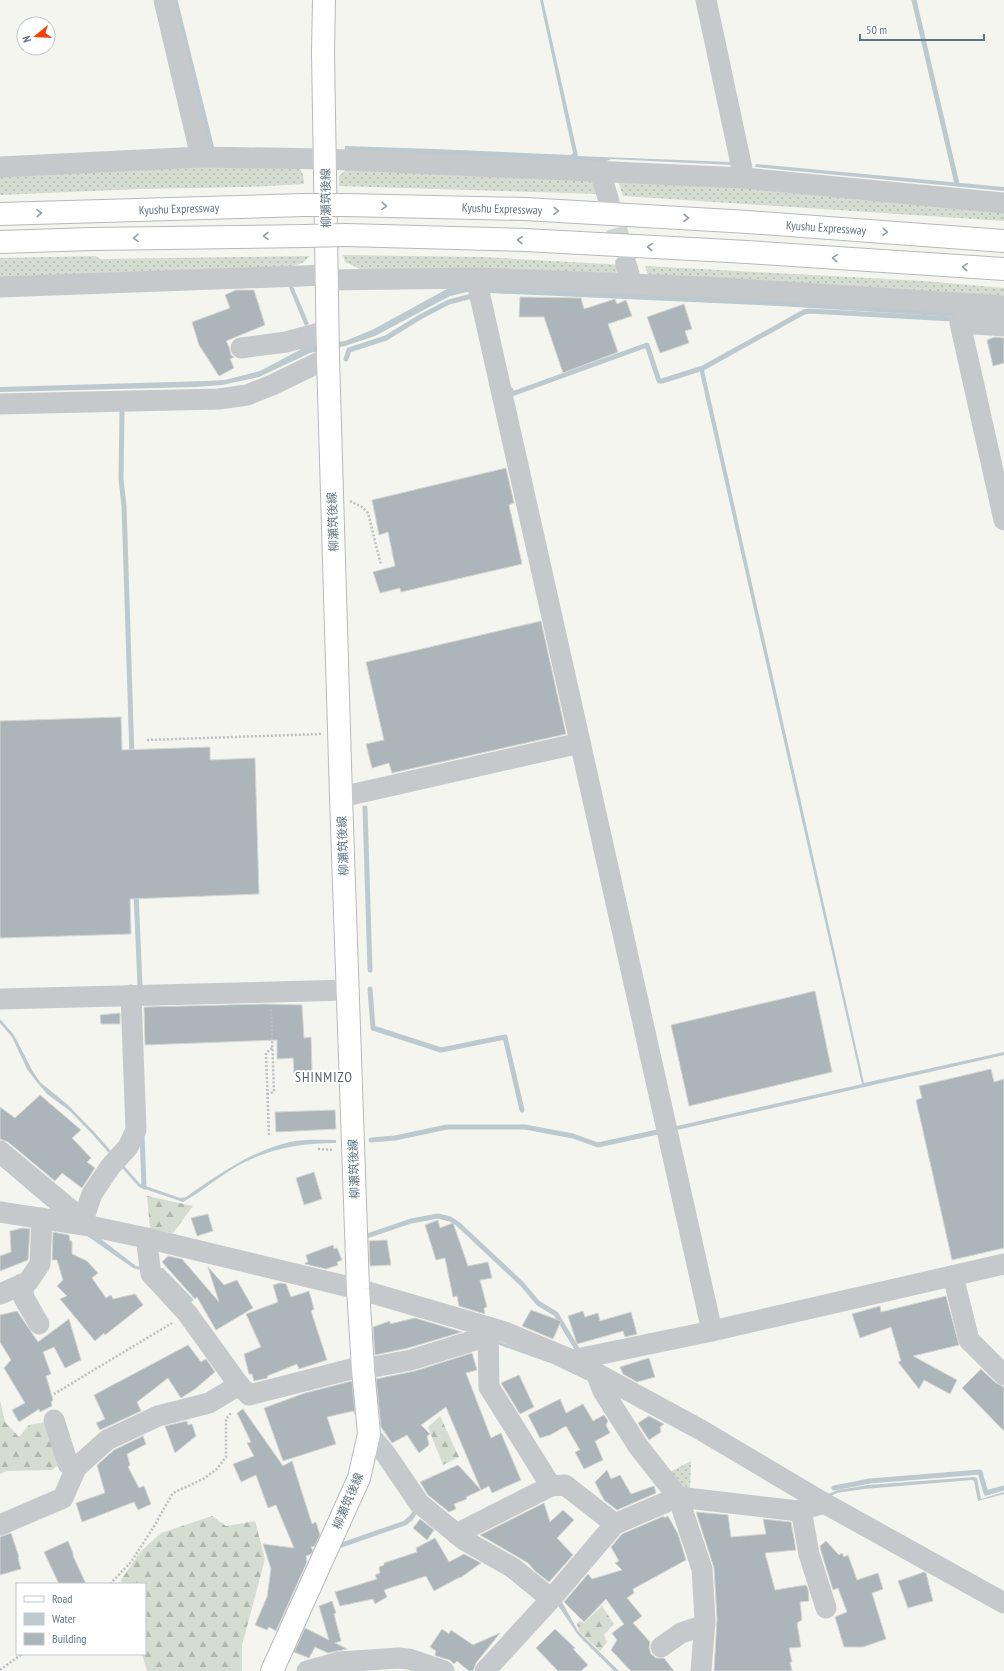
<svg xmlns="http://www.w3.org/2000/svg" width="1004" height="1671" font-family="'PT Sans Narrow','Noto Sans JP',sans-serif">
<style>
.grass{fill:url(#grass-dots)}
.forest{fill:url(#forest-firs)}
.water{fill:#bcc9ce}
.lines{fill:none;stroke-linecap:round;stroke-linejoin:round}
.stream{stroke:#bcc9ce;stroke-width:5}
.building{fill:#acb5b9;stroke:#d5d5d3}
.minor-tunnel{stroke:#d0d5d4;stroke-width:21;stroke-dasharray:21 10;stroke-linecap:butt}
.major-casing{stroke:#b6babe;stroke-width:24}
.highway-casing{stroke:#b5b9bc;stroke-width:24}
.path{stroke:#bcbfc1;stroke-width:2.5;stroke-dasharray:2 2;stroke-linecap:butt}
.minor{stroke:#c6c9cc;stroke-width:21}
.major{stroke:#fff;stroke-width:22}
.highway{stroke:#fff;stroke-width:22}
.highway-bridge-casing{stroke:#b5b9bc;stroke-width:24;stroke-linecap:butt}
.highway-bridge{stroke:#fff;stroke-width:22}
.oneway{stroke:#909ea9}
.labels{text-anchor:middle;stroke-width:4;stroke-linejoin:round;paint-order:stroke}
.street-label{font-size:12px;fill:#607584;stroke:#fff}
.quarter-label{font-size:14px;letter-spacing:1px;fill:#4f5d68;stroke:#fff}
</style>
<defs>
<pattern id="grass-dots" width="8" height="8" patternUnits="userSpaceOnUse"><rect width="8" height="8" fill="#d5dcd0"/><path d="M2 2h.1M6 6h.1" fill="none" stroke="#b0b7ae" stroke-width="1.8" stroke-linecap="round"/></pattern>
<pattern id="forest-firs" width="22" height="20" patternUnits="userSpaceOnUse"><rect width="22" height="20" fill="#d5dcd0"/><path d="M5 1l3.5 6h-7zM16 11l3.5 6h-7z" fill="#b0b7ae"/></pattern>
</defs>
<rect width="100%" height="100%" fill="#f5f5ef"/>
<g class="grass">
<path d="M291 161C300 167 304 172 304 184L247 187 138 189 0 195V171Z"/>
<path d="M349 167 596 178 601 194 339 186V176Z"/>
<path d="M617 178 1004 206V221L623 196Z"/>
<path d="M343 255 483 257 624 265 626 275 360 269 345 262Z"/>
<path d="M96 256 100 259 310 256 302 263 281 270 0 280V258Z"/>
<path d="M645 266 924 281 1004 288V304L651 283Z"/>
<path d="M691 1461 690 1490 680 1488 670 1472Z"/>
</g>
<g class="forest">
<path d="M147 1196 193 1206 173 1233 150 1229Z"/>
<path d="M0 1400 5 1422 19 1437 29 1425 50 1421 63 1461 52 1470 7 1471 0 1474Z"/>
<path d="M440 1416 459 1457 443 1465 428 1427Z"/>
<path d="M212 1516 226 1526 255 1521 265 1559 242 1645V1671H147L142 1654H145V1584H122L121 1580 141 1551 161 1533Z"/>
<path d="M602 1606 614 1624 604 1635 607 1642 600 1651 579 1631 577 1624 580 1621 584 1623Z"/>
</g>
<g class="water">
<path d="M540 0H543L578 156 730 162 731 165 611 159 607 161 608 164 345 152V146L435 149 571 155 573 153Z"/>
<path d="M756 164 1004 187V191L755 167Z"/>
<path d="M485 283 1004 312V320L779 306 489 293Z"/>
<path d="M292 284 309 324 305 326 288 285Z"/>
<path d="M470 284 471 291 450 296 375 336 345 346 310 353 259 377 222 385 196 387 0 392V387L206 381 225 380 260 371 309 345 345 341 372 330 447 289Z"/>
<path d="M703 366 864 1083 1004 1052V1055L677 1130V1126L862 1084 699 368Z"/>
<path d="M0 1019 14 1035 32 1070 40 1082 68 1105 96 1134 140 1184 180 1198 186 1197C218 1175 251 1151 290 1142 305 1139 321 1140 336 1140V1143C300 1143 266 1149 234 1168 217 1178 201 1192 183 1202L139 1187 93 1135 70 1111 47 1094 36 1081 27 1069 12 1037 0 1023Z"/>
<path d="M0 1155 66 1212 136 1266 146 1268H163L194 1300 191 1302 140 1270 133 1268 60 1217 0 1166Z"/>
<path d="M496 1340 588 1377 586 1380 553 1364 494 1343Z"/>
<path d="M974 1477 977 1478 981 1499 1004 1492V1494L978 1501 974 1481 972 1480 864 1489 837 1493 829 1497 828 1494 838 1490 868 1485Z"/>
<path d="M562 1602 578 1631 619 1671H614L578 1635 557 1604Z"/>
</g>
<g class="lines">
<g class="stream">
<path d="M175 0 212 149"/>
<path d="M914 0 957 184"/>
<path d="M346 359 349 350 386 338 420 317 449 302 472 296"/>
<path d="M511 390 512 394 647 345 659 381H662L703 368 804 312 809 311 952 319"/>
<path d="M122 412 121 479 124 506 132 757"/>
<path d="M365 808 370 970"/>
<path d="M136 892 140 986"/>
<path d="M370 989 373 1028 441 1050 505 1037 522 1110"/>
<path d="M142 1134 144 1187"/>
<path d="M371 1140 395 1138 447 1127H525L573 1136 598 1145 662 1131"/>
<path d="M364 1237 411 1221 438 1216 450 1219 458 1224 522 1284 538 1303 556 1314 577 1349"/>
<path d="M834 1488 870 1481 980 1472 986 1493 1004 1488"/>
<path d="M336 1547 405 1523 411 1518 418 1507"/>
</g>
</g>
<g class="building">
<path d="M236 290H254L265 325 226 341 229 347 231 355 234 357 230 359 234 368 219 376 199 345 192 322 230 308 225 295Z"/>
<path d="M520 297 581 298 584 309 615 299 617 304 626 300 632 316 608 324 618 352 563 373 544 317H519Z"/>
<path d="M684 304 692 329 685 331 689 343 660 353 647 317Z"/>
<path d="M995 337 1004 338V363L993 366 987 340Z"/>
<path d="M506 468 514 503 509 505 522 564 401 592 400 588 380 593 373 572 395 566 388 532 379 535 372 500Z"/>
<path d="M541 621 566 734 392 773 389 763 372 768 366 744 384 740 366 662Z"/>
<path d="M121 717 122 750 210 747V760L255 758 259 894 130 899 131 934 0 938V721Z"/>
<path d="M815 991 832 1072 689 1106 671 1025Z"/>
<path d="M266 1004 302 1005 304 1038 311 1037 312 1073H294L293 1058 277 1059V1040L145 1045 144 1007Z"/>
<path d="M120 1013V1024H101L100 1015Z"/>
<path d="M991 1069 994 1082 1004 1079V1248L952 1260 916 1100 922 1098 919 1086Z"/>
<path d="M40 1095 81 1130 72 1138 91 1158 87 1162 95 1168 82 1188 62 1173 55 1181 8 1142 0 1139V1107L15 1118Z"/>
<path d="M335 1110 336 1129 276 1132 275 1112Z"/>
<path d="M314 1172 322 1199 304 1205 296 1178Z"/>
<path d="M208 1214 213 1231 197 1236 191 1218Z"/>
<path d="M438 1220 440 1228 453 1223 468 1266 488 1262 492 1278 480 1280 487 1307 484 1308 485 1314 459 1306 457 1296 453 1297 445 1258 436 1260 425 1225Z"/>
<path d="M23 1228 30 1229 28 1260 0 1271V1256L11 1252 10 1231Z"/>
<path d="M53 1232 69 1235 70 1241H72V1254L87 1261 98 1273 92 1278 106 1298 111 1295 113 1299 135 1294 143 1305 105 1335 104 1333 95 1341 60 1299 67 1296 57 1286 63 1280 57 1260H52Z"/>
<path d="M387 1240 391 1265 370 1266 369 1241Z"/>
<path d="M333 1245 334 1249 337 1248 342 1260 337 1262 338 1265 326 1269 305 1264V1263L308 1262 306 1255Z"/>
<path d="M168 1256 182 1259 219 1302 208 1267 224 1285 237 1280 253 1308 216 1330 197 1297 195 1299 162 1262Z"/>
<path d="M280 1283 286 1284 291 1297 309 1291 314 1309 311 1311 327 1360 299 1369 297 1364 267 1376 268 1378 254 1381 252 1374H249L244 1354 261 1347 246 1314 278 1302 273 1285Z"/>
<path d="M946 1296 959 1345 913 1356 957 1380 950 1394 924 1380 919 1389 898 1362 901 1361 891 1327 860 1338 852 1314 880 1306 881 1312Z"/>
<path d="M531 1310 561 1321 553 1339 522 1326Z"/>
<path d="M17 1311 38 1342 69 1319 81 1360 65 1368 54 1347 43 1352 51 1374 46 1376 53 1400 51 1402 52 1406 40 1412 39 1409 19 1422 12 1410 25 1403 4 1368 11 1360 0 1342V1315Z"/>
<path d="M583 1311 585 1317 598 1313 600 1321 631 1312 637 1334 625 1337 623 1331 577 1344 568 1316Z"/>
<path d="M415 1318 462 1332 408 1348 375 1355 373 1327 390 1321V1324Z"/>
<path d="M188 1345 201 1362 206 1359 215 1372 195 1389 181 1398 168 1378 137 1402 141 1411 100 1430 96 1423 105 1419 94 1395Z"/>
<path d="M472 1353 477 1370 466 1373 491 1438 501 1433 521 1480 492 1493 489 1486 481 1490 446 1407 421 1425 430 1434 427 1436 429 1445 419 1453 407 1435 392 1443 381 1427 376 1379 415 1371Z"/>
<path d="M649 1358 655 1377 637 1382 623 1374 620 1367Z"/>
<path d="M981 1369 996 1383 1004 1387V1431L962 1388Z"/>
<path d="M519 1375 534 1407 520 1414 501 1383Z"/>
<path d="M352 1381 355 1414 353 1411 327 1417 336 1444 283 1461 264 1408 305 1393Z"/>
<path d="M560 1399 566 1413 583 1404 593 1421 604 1415 608 1421 606 1425 610 1433 595 1441 603 1460 584 1469 575 1452 580 1450 566 1426 550 1435 540 1438 528 1415Z"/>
<path d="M243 1409 283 1466 292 1461 312 1524 316 1522 320 1535 315 1546 311 1547 313 1551 311 1554 306 1556 307 1562 276 1631 269 1627 267 1630 255 1625 267 1597 271 1569 263 1544 294 1548 276 1505 268 1508 256 1475 241 1482 233 1464 254 1456 247 1443 251 1442 237 1413Z"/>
<path d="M649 1416 664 1424 660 1427 661 1432 649 1440 638 1423Z"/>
<path d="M187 1421 188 1425 192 1424 196 1436 175 1453 165 1426Z"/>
<path d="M143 1436 146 1444 127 1454 130 1465 128 1467 139 1488 144 1486 151 1504 138 1510 134 1502 82 1522 76 1503 105 1493 97 1465 114 1450Z"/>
<path d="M458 1465 481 1490 466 1497 467 1499 454 1504 456 1509 449 1512 428 1495 420 1482Z"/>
<path d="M607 1470 611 1479 620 1475 631 1494 654 1486 656 1493 617 1510 604 1500 595 1482Z"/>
<path d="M544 1503 550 1522 563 1510 574 1520 557 1538 573 1555 549 1582 535 1571 528 1563 480 1535Z"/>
<path d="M696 1512 728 1515 731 1537 766 1534 763 1519 791 1522 796 1550 765 1553 775 1590 806 1585 808 1589 809 1601 800 1602 802 1620 797 1623 801 1647 789 1648 792 1662H790L792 1671H714L717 1619 714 1568Z"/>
<path d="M664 1516V1518L668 1516 678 1534 686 1560 633 1589 634 1593 627 1598 642 1616 633 1623 650 1642 649 1648 651 1654 656 1658H664L674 1671H631L611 1650 617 1640 612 1633 624 1624 606 1599 584 1622 564 1602 588 1574 592 1579 622 1570 615 1563 619 1561 611 1547 622 1534Z"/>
<path d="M420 1519 434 1530 427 1540 413 1528Z"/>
<path d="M11 1533 19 1557 18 1558 21 1569 0 1575V1537Z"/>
<path d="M435 1538 449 1562 464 1554 481 1563 460 1578V1577L434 1591 426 1576 384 1590 387 1597 375 1604 373 1599 340 1606 335 1592 377 1579 375 1575 380 1573 379 1567 384 1565V1563L417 1552 416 1548Z"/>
<path d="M68 1541 73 1553V1556L86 1584H59L44 1552Z"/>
<path d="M826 1541 839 1555 842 1553 844 1557 848 1555 857 1580 878 1573 883 1589 872 1593 886 1639 863 1647H844L835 1617 847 1612 838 1588 833 1590 821 1551 820 1546Z"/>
<path d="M924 1572 926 1573 933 1601 908 1608 898 1581Z"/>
<path d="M332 1601 336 1613 334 1614 341 1641 335 1643 347 1649 328 1653 315 1647 309 1658 294 1652 305 1628 329 1640 319 1606Z"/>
<path d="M442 1629 449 1634 451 1630 473 1645 500 1633 476 1663 473 1671H469L457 1661 454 1664 450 1660 436 1656 435 1655 436 1651 430 1647Z"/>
<path d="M555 1629 575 1648 573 1649 588 1665 581 1671H558L536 1648Z"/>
</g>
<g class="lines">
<path class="minor-tunnel" d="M608 198 626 262"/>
<g class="major-casing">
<path id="major" d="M272 1671 359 1478 369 1434 363 1369 358 1289 341 797 328 358 323 52 324 0"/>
</g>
<g class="highway-casing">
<g id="highway">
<path d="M345 205 525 209 748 222 1004 241"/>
<path d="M0 214 304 205"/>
<path d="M346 235 525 240 747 252 1004 269"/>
<path d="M0 242 91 239 305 236"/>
</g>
</g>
<g class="path">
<path d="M350 501 362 507 368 513 381 565"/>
<path d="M147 740 321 734"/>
<path d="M267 1094 274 1092 271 1009"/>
<path d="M269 1135 266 1053 272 1048"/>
<path d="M318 1149 334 1150"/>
<path d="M54 1394 172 1323"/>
<path d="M110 1584 131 1562 153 1528 173 1493 203 1479 217 1469 226 1457V1419L231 1413"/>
<path d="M0 1670 22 1654"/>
</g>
<g class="minor">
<path d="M164 0 201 157"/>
<path d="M706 0 744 178"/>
<path d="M0 167 201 157 325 159 744 178 1004 203"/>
<path d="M600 172 608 198"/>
<path d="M626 264 632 284"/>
<path d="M476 278 712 1331"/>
<path d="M327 280 476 278 706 287 1004 306"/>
<path d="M0 287 327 275"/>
<path d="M1004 326 960 323 1004 520"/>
<path d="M241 348 286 342 327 331"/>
<path d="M0 404 219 399 247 395 272 385 328 358"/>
<path d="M341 797 580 743"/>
<path d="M0 999 348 990"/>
<path d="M0 1151 89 1225"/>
<path d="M0 1212 90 1226 146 1238 358 1289 502 1331 572 1360 701 1430 824 1503 1004 1603"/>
<path d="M83 1220 92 1194 110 1167 128 1147 136 1130 131 995"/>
<path d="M146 1238 151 1274 187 1313 239 1385 249 1395 363 1366"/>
<path d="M953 1276 969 1340 1004 1375"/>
<path d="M22 1284 24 1298 39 1324"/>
<path d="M0 1294 28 1282 40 1264 42 1218"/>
<path d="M488 1327 489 1387 551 1486"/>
<path d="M572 1360 712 1331 1004 1264"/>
<path d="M363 1369 411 1360 488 1336"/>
<path d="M596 1373 603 1391 638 1446 678 1497 702 1569 705 1620 701 1671"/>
<path d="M54 1420 68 1464 76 1468"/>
<path d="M369 1434 385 1453 419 1503 464 1540 513 1568 551 1599"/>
<path d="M801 1510 809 1554 826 1608"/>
<path d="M0 1525 63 1498 76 1468 107 1440 158 1416 209 1403 239 1385"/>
<path d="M456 1534 551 1486 565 1485 615 1524"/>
<path d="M661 1647 681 1633 705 1625"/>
<path d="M307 1671 340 1662 398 1658 409 1659 444 1671"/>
<path d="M485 1671 551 1599 615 1524 678 1497 798 1511 824 1503"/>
</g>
<use href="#major" class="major"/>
<use href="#highway" class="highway"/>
<g class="highway-bridge-casing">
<g id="highway-bridge">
<path d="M304 205H345"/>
<path d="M305 236 346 235"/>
</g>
</g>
<use href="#highway-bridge" class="highway-bridge"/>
</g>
<defs><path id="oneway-chevron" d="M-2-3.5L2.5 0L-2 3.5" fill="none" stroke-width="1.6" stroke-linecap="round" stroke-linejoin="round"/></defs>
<g class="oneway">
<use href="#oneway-chevron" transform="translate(384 206) rotate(1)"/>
<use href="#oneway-chevron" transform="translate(556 211) rotate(3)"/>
<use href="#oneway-chevron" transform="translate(39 213) rotate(-2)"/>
<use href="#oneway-chevron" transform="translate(686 218) rotate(3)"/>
<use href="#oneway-chevron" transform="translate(885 232) rotate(4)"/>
<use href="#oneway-chevron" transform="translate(266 236) rotate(179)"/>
<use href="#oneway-chevron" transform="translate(136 238) rotate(179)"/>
<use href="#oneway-chevron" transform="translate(520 240) rotate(-178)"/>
<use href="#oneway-chevron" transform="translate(650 247) rotate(-177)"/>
<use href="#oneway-chevron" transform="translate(835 258) rotate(-176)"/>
<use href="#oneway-chevron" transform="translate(965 267) rotate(-176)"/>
</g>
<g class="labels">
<g class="street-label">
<text transform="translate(326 198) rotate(-91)" y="4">柳瀬筑後線</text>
<text transform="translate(179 209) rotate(-2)" y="4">Kyushu Expressway</text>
<text transform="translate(502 209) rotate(2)" y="4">Kyushu Expressway</text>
<text transform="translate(826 228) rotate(4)" y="4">Kyushu Expressway</text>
<text transform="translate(333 522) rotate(-92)" y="4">柳瀬筑後線</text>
<text transform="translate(343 846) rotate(-92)" y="4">柳瀬筑後線</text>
<text transform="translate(354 1169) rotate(-92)" y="4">柳瀬筑後線</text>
<text transform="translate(348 1501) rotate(-67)" y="4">柳瀬筑後線</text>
</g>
<g class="quarter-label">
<text x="324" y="1082">SHINMIZO</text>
</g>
</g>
<rect x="16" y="1583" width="130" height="72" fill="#ffffff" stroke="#bfc8ce"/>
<rect x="24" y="1596" width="20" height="6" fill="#ffffff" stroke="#bfc8ce"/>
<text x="52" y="1603" font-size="12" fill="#607584">Road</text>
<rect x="24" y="1613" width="20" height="12" fill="#bcc9ce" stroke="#bfc8ce"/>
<text x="52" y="1623" font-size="12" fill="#607584">Water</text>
<rect x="24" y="1633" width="20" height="12" fill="#acb5b9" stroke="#bfc8ce"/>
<text x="52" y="1643" font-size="12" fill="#607584">Building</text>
<g transform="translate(36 36) rotate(252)"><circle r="19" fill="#ffffff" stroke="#bfc8ce"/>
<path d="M0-3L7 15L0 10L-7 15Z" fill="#f44110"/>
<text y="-6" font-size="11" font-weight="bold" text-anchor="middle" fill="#607584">N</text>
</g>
<path d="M860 34v6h124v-6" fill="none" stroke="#607584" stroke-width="2"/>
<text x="866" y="34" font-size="12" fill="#607584" stroke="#ffffff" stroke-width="3" paint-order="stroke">50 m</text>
</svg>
